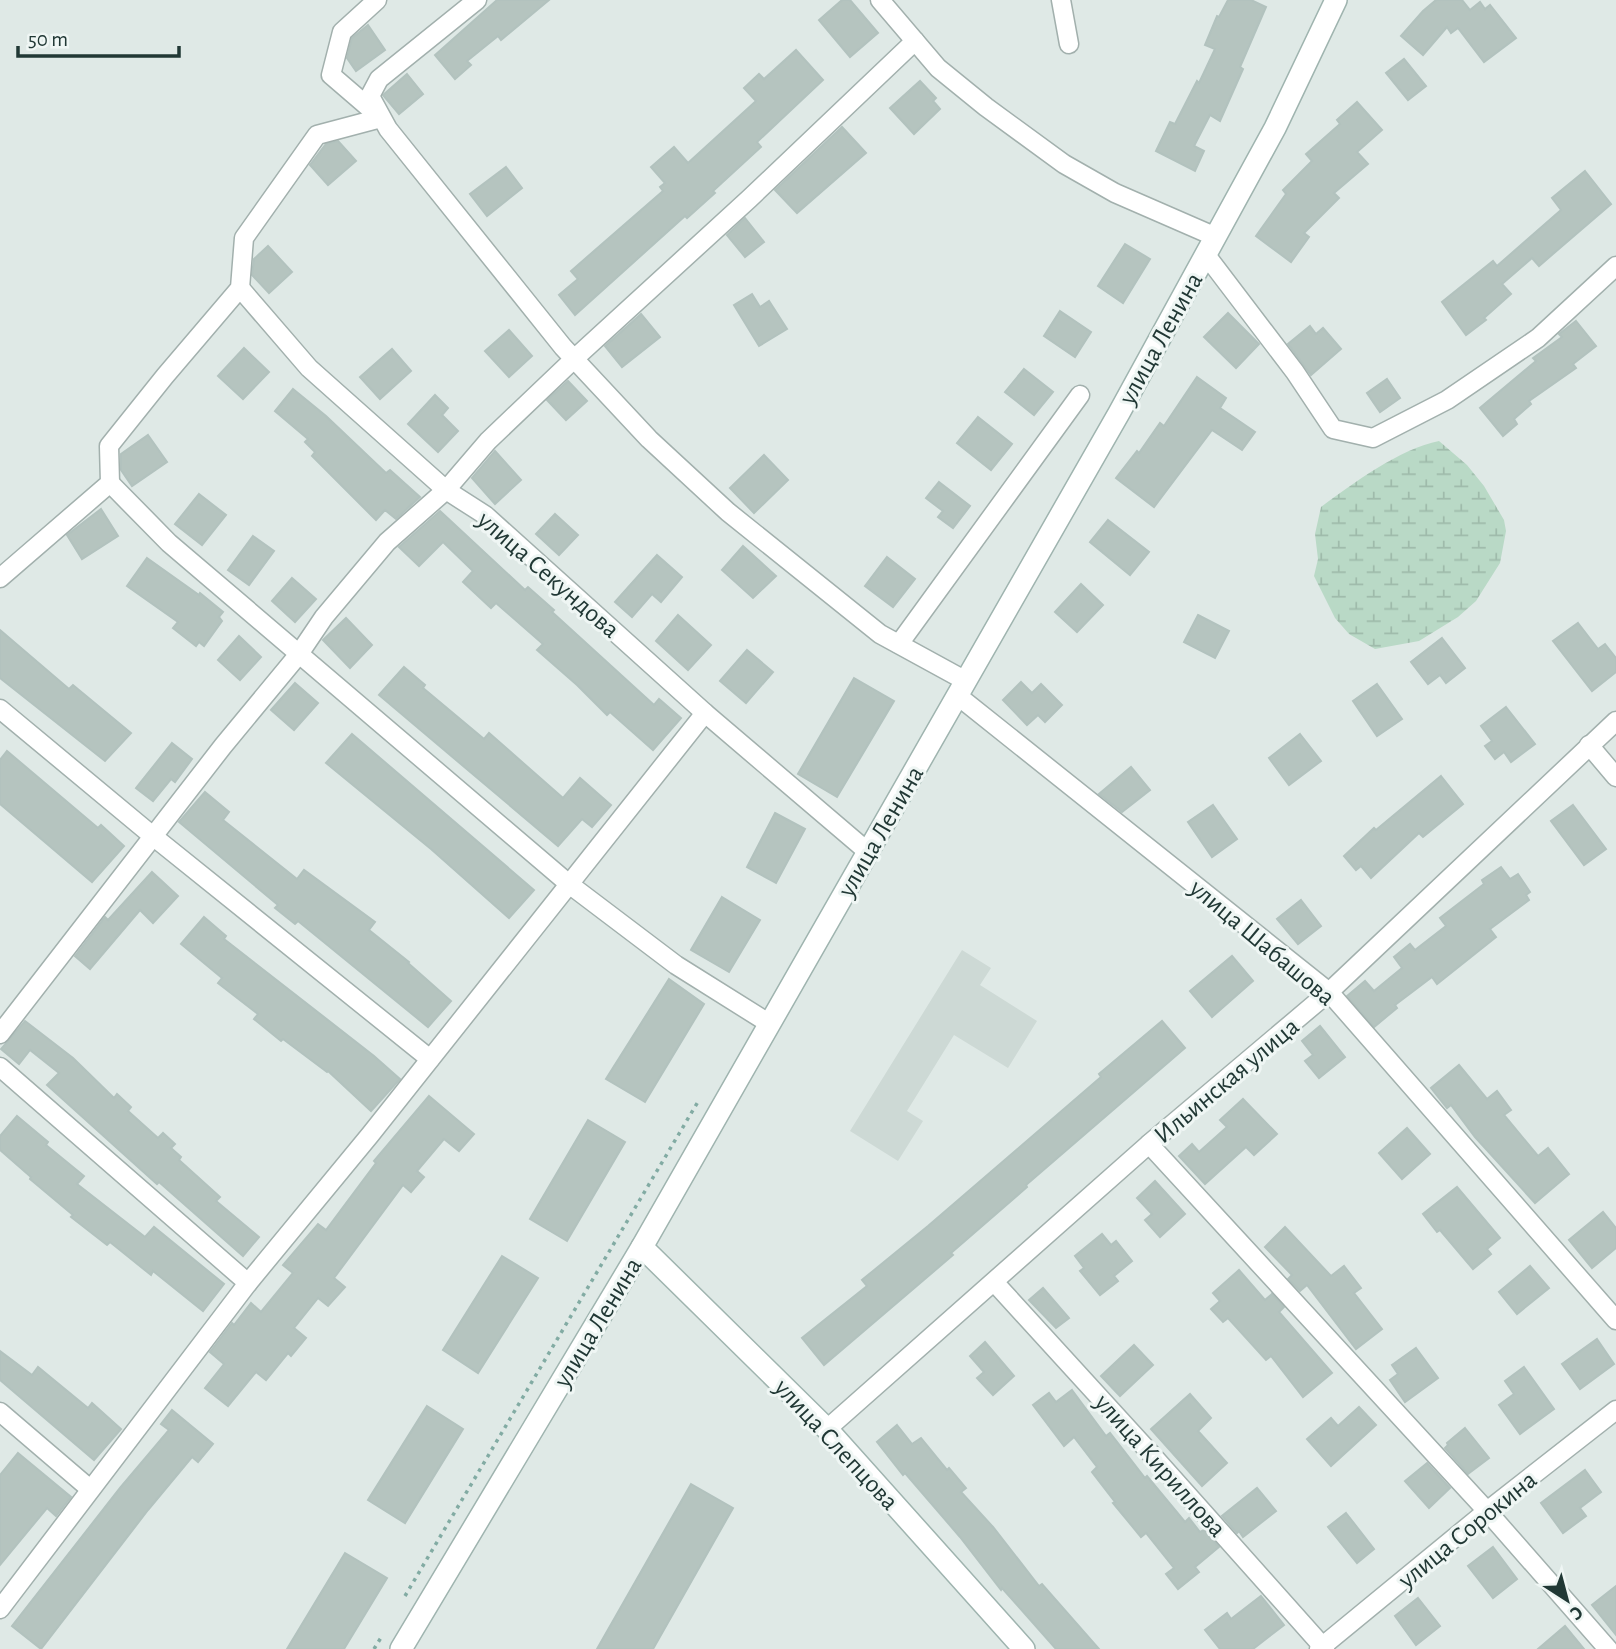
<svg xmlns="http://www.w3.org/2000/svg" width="1616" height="1649" font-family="'Alegreya Sans',sans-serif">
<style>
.built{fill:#cdd9d5}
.wetland{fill:url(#wetland-marsh)}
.building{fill:#b5c4bf;stroke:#b2c2be;stroke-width:2}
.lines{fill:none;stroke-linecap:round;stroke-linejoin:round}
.street-casing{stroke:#a2b0ad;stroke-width:21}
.secondary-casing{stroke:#9fb4af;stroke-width:24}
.path{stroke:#82aba3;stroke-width:3.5;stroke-dasharray:3.5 5;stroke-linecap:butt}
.street{stroke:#fff;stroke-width:18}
.secondary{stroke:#fff;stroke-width:21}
.labels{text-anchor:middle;stroke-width:6;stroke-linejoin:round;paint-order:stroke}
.street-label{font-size:26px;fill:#213835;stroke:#eff6f4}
</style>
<defs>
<pattern id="wetland-marsh" width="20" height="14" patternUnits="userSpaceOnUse" patternTransform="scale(1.75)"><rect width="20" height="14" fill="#b9d9c6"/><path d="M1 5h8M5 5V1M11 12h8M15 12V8" fill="none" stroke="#9fbbab"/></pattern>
</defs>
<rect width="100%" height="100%" fill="#dfe9e6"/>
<path class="built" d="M962 950 991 968 980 985 1037 1021 1008 1068 954 1035 907 1111 923 1121 898 1161 850 1131Z"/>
<path class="wetland" d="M1439 441 1467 465 1484 486 1504 520 1506 531 1500 563 1476 601 1458 617 1419 641 1375 649 1349 634 1335 618 1314 576 1318 559 1315 534 1321 507C1352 484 1401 448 1439 441Z"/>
<g class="building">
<path d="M497 0H549L501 40 498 36 467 61 471 65 455 79 435 55Z"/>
<path d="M842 0H850L878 33 850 57 819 20Z"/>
<path d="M1228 0H1251L1266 7 1240 67 1243 69 1220 121 1210 115 1194 146 1204 151 1195 171 1156 151 1170 122 1175 124 1197 81 1199 83 1215 49 1205 45 1217 16 1219 17Z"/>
<path d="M1436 0H1462L1470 10 1480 2 1485 9 1490 5 1516 38 1484 62 1458 28 1451 33 1447 27 1423 55 1401 36 1423 11Z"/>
<path d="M368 25 385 50 356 71 347 58 352 38Z"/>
<path d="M796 50 823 80 757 142 761 147 713 191 715 193 687 218 685 216 575 315 559 295 578 279 571 271 663 191 660 187 665 183 651 167 674 147 688 163 756 101 744 88 759 74 764 79Z"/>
<path d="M1404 59 1426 86 1408 100 1386 73Z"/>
<path d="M407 74 423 94 399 114 383 95Z"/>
<path d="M920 81 936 98 933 101 940 109 914 134 890 108Z"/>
<path d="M1357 102 1382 130 1357 152 1368 164 1334 193 1339 198 1304 233 1309 237 1291 262 1256 236 1286 194 1283 190 1312 161 1306 154 1340 124 1337 120Z"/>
<path d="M842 127 866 153 797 213 775 190Z"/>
<path d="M338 141 356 161 328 185 310 165 326 144Z"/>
<path d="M506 167 522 188 487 216 470 194Z"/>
<path d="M1585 171 1611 204 1539 266 1532 258 1502 284 1511 294 1484 318 1486 320 1466 335 1442 302 1493 261 1497 266 1561 210 1552 198Z"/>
<path d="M745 218 764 242 745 257 727 235Z"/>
<path d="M1125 244 1150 259 1123 303 1098 286Z"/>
<path d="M268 246 292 272 269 293 252 275 254 259Z"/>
<path d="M752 294 760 307 769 301 787 329 759 346 734 305Z"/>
<path d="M1060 311 1091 332 1075 357 1044 336Z"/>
<path d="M1228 313 1259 344 1236 368 1204 337Z"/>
<path d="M641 314 660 337 622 367 605 346Z"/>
<path d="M1576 321 1596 346 1573 364 1576 368 1529 401 1531 404 1514 419 1517 424 1503 436 1480 408 1536 361 1533 358 1562 337 1559 334Z"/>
<path d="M1310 326 1316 334 1323 328 1341 349 1311 375 1288 344Z"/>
<path d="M509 330 532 356 509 377 485 351Z"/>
<path d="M244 348 269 372 243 399 218 376Z"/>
<path d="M392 349 411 371 380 399 360 377Z"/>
<path d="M1024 369 1053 392 1034 415 1005 392Z"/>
<path d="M1197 377 1226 398 1220 408 1255 432 1242 450 1212 430 1154 507 1116 478 1137 451 1139 453 1160 423 1164 426Z"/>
<path d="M1387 379 1400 398 1380 412 1367 393Z"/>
<path d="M568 381 587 401 566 420 547 400Z"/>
<path d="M293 389 326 416 386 473 390 470 420 497 396 519 385 510 376 520 312 456 315 452 305 442 308 439 275 411Z"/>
<path d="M435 395 448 408 442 415 458 431 438 452 408 424Z"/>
<path d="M978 417 1012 444 991 470 957 443Z"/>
<path d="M148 435 167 462 132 486 121 470V454Z"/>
<path d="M495 451 521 480 495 504 472 478Z"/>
<path d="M764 455 788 480 754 513 730 488Z"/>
<path d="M939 482 970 506 953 528 938 517 943 511 926 498Z"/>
<path d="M199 494 226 515 202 545 175 524Z"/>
<path d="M101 509 118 536 82 559 67 535Z"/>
<path d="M440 511 525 590 528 587 554 610 552 612 654 705 659 699 681 718 653 750 610 712 607 715 577 685 537 650 543 644 496 603 491 608 463 582 473 571 443 542 419 566 399 547Z"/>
<path d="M555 514 578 535 559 555 536 534Z"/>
<path d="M1108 520 1149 552 1130 575 1090 542Z"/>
<path d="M253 536 274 551 249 585 228 570Z"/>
<path d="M743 546 776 576 753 598 722 570Z"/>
<path d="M657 555 682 577 661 602 652 594 632 617 615 602Z"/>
<path d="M887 557 915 579 893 607 865 586Z"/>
<path d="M147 558 199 595 200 593 223 612 219 617 222 621 204 646 199 642 196 646 173 628 178 622 127 586Z"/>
<path d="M292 578 316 599 295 622 272 601Z"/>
<path d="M1081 584 1103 605 1077 632 1055 612Z"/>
<path d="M678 615 711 645 688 670 656 641Z"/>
<path d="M1198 615 1229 631 1215 658 1184 642Z"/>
<path d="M346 618 372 645 350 668 323 640Z"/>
<path d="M1578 623 1598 649 1605 644 1616 658V672L1592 691 1553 641Z"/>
<path d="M0 630 69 689 73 685 131 733 105 761 0 678Z"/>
<path d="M239 636 261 657 240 680 218 660Z"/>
<path d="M1442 638 1465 668 1446 683 1440 675 1428 684 1411 662Z"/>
<path d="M747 650 773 672 746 703 720 681Z"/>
<path d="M404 667 425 685 423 688 484 739 489 733 563 798 580 778 611 805 592 827 582 819 558 846 379 695Z"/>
<path d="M854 678 894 701 837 797 798 774Z"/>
<path d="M1021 682 1032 693 1041 684 1062 705 1045 722 1038 715 1027 725 1003 700Z"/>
<path d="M295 683 318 703 294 730 271 710Z"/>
<path d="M1377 684 1402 719 1377 736 1353 701Z"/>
<path d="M1506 707 1535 744 1511 762 1504 752 1495 759 1485 746 1492 741 1481 726Z"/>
<path d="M352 734 534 890 509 918 431 849 326 763Z"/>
<path d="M1300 734 1321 761 1289 785 1269 758Z"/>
<path d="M172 743 192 759 175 782 171 779 153 801 136 788Z"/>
<path d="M7 751 98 828 101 825 124 846 92 882 0 804V760Z"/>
<path d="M1131 767 1150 790 1122 812 1099 794Z"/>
<path d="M1441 776 1463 804 1423 837 1419 833 1371 878 1361 866 1356 870 1344 856 1374 828 1376 830Z"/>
<path d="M205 792 229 812 223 820 297 879 304 870 375 922 369 930 409 962 408 963 451 1001 428 1027 298 921 295 924 275 908 278 905 179 822Z"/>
<path d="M1213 805 1237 839 1212 857 1188 822Z"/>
<path d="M1573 805 1606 849 1584 865 1551 821Z"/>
<path d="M775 813 805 829 776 883 747 867Z"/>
<path d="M1501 867 1510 879 1518 874 1530 892 1526 895 1529 900 1490 929 1496 937 1437 984 1432 977 1395 1005 1397 1008 1374 1027 1347 996 1365 981 1374 991 1402 968 1394 957 1410 944 1415 950 1446 926 1440 918 1484 884 1482 880Z"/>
<path d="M152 872 178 896 153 923 140 910 90 969 75 956 105 917 108 920Z"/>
<path d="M722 897 760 920 729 972 691 950Z"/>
<path d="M1301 900 1321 926 1298 944 1277 919Z"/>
<path d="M204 917 226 936 224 939 374 1056 400 1079 371 1111 328 1071 327 1072 283 1039 281 1041 254 1019 258 1014 218 983 222 978 181 944Z"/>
<path d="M1232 956 1253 981 1212 1017 1190 991Z"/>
<path d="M669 979 704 1004 645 1102 606 1079Z"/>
<path d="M25 1021 73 1058 114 1098 117 1094 131 1107 128 1111 158 1138 163 1133 175 1144 171 1148 181 1157 179 1160 220 1197 216 1201 259 1237 243 1256 159 1182 157 1184 47 1085 59 1073 30 1050 19 1064 1 1049Z"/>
<path d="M1162 1021 1185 1048 1026 1185 1027 1187 951 1253 953 1255 824 1365 802 1338 867 1286 862 1280 928 1226 1101 1077 1099 1074Z"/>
<path d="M1320 1026 1345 1057 1319 1078 1305 1061 1313 1055 1302 1041Z"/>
<path d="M1459 1065 1487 1099 1497 1091 1511 1110 1504 1115 1538 1156 1548 1148 1569 1174 1535 1203 1475 1137 1451 1105 1447 1108 1431 1088Z"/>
<path d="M429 1096 474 1134 459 1151 444 1139 417 1171 424 1177 411 1192 403 1185 334 1278 345 1287 328 1306 318 1298 294 1328 306 1338 291 1356 288 1353 266 1380 256 1372 228 1406 205 1388 224 1364 210 1352 232 1323 234 1325 251 1303 261 1312 293 1273 283 1265 318 1224 326 1230 376 1163 374 1161Z"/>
<path d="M1243 1099 1277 1134 1254 1155 1246 1147 1205 1184 1179 1156 1192 1144 1199 1152 1227 1127 1220 1120Z"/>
<path d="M17 1116 48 1142 46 1145 84 1176 77 1184 145 1237 154 1227 224 1284 203 1311 153 1271 151 1275 110 1242 107 1245 71 1217 73 1215 30 1179 31 1177 0 1150V1136Z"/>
<path d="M588 1120 625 1142 567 1241 530 1219Z"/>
<path d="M1407 1128 1430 1154 1402 1179 1379 1153Z"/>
<path d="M1155 1181 1185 1214 1160 1237 1145 1220 1152 1214 1137 1198Z"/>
<path d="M1457 1187 1500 1238 1487 1249 1491 1254 1473 1269 1440 1230 1437 1232 1423 1214Z"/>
<path d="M1603 1212 1616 1228V1248L1592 1268 1569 1240Z"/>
<path d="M1285 1227 1331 1276 1344 1266 1361 1288 1354 1293 1382 1329 1356 1349 1307 1285 1300 1291 1288 1279 1292 1275 1265 1247Z"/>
<path d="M1102 1234 1111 1245 1116 1241 1132 1261 1114 1276 1118 1281 1100 1295 1080 1271 1084 1268 1075 1256Z"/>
<path d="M502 1256 538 1278 478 1373 443 1350Z"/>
<path d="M1530 1266 1549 1288 1517 1314 1499 1292Z"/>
<path d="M1239 1270 1265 1300 1272 1294 1284 1307 1279 1312 1332 1373 1303 1397 1271 1356 1266 1360 1228 1318 1223 1322 1211 1309 1220 1301 1213 1293Z"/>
<path d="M1043 1288 1069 1318 1056 1328 1029 1300Z"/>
<path d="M1597 1339 1614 1364 1580 1389 1562 1364Z"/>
<path d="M985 1342 1014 1376 993 1395 977 1378 984 1372 970 1356Z"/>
<path d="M1134 1345 1153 1365 1120 1396 1101 1376Z"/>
<path d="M1416 1348 1438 1378 1405 1402 1390 1380 1398 1374 1392 1365Z"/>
<path d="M0 1351 32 1375 38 1367 88 1408 92 1403 121 1429 94 1460 0 1380Z"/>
<path d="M1524 1367 1554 1409 1520 1434 1499 1405 1514 1394 1505 1381Z"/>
<path d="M1072 1390 1106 1436 1110 1433 1145 1478 1147 1476 1185 1522 1189 1518 1200 1532 1204 1530 1219 1547 1195 1567 1199 1572 1178 1589 1166 1574 1174 1568 1146 1533 1141 1537 1113 1503 1115 1502 1092 1472 1097 1467 1074 1437 1064 1446 1033 1405 1049 1393 1056 1402Z"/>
<path d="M1190 1394 1211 1418 1198 1431 1227 1463 1202 1486 1151 1429Z"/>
<path d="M427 1406 463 1429 405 1523 368 1500Z"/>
<path d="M1359 1407 1376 1425 1331 1466 1307 1439 1331 1418 1338 1426Z"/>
<path d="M172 1410 213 1444 198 1462 192 1457 148 1510 41 1649 12 1626 120 1488 169 1430 161 1424Z"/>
<path d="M897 1425 912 1444 921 1438 947 1470 949 1468 966 1488 961 1492 993 1527 1039 1586 1042 1584 1099 1649H1056L1002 1588 1001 1590 960 1537 905 1473 903 1475 877 1442Z"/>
<path d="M1465 1428 1489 1458 1468 1474 1445 1448 1448 1445 1447 1443Z"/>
<path d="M18 1453 71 1497 56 1516 47 1508 0 1565V1475Z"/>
<path d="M1427 1463 1450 1488 1429 1508 1405 1481Z"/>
<path d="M1585 1470 1601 1492 1580 1508 1586 1516 1563 1533 1541 1503Z"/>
<path d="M691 1484 733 1508 653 1649H597Z"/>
<path d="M1257 1488 1276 1511 1243 1537 1239 1531 1237 1533 1222 1516Z"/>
<path d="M1346 1513 1374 1549 1357 1563 1328 1527Z"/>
<path d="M1493 1547 1517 1579 1493 1598 1468 1566Z"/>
<path d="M345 1553 387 1578 344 1649H287Z"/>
<path d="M1616 1586V1635L1592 1605Z"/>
<path d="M1261 1596 1284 1625 1253 1649H1220L1205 1630 1227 1613 1231 1619Z"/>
<path d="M1418 1598 1440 1626 1416 1645 1395 1616Z"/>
<path d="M1565 1626 1584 1649H1538Z"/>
</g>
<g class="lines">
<g class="street-casing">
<g id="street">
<path d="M477 0 379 79 370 96 388 129 563 347 649 439 728 512 880 634 966 681"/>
<path d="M880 0 938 68 986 107 1064 164 1115 193 1216 237"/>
<path d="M1061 0 1069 44"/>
<path d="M1206 255 1295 372 1333 429 1373 438 1447 400 1538 338 1616 266"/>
<path d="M240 288 309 368 446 490 485 515 705 713 868 852"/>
<path d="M110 483 169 543 569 884 676 965 770 1024"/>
<path d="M0 578 110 483 109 446 165 376 240 288 244 238 317 135 381 118 331 75 342 32 377 0"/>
<path d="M899 644 1080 395"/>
<path d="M958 696 1329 992 1616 1320"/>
<path d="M0 709 154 837 430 1059"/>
<path d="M1589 745 1616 777"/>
<path d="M0 1034 223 746 299 654 324 617 387 542 446 490 488 441 574 359 749 199 915 41"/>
<path d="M0 1067 248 1283"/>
<path d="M1149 1144 1487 1511 1608 1649"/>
<path d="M995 1283 1153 1456 1325 1649"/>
<path d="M0 1412 90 1489"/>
<path d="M827 1429 1149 1144 1329 992 1616 721"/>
<path d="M0 1609 248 1283 370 1135 705 713"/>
<path d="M1319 1649 1487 1511 1616 1410"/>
</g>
</g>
<g class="secondary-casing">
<g id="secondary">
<path d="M642 1247 827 1429 1024 1649"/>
<path d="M401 1649 642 1247 1119 413 1275 128 1336 0"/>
</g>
</g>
<g class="path">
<path d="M405 1596 699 1100"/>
<path d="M374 1649 382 1636"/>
</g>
<use href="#street" class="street"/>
<use href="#secondary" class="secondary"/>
</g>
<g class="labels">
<g class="street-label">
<text transform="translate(1160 338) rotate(-61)" y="9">улица Ленина</text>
<text transform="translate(549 574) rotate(41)" y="9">улица Секундова</text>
<text transform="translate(880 831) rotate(-60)" y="9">улица Ленина</text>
<text transform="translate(1263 942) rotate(40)" y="9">улица Шабашова</text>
<text transform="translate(1226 1080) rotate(-40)" y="9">Ильинская улица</text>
<text transform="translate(597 1322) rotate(-59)" y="9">улица Ленина</text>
<text transform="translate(837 1444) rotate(47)" y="9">улица Слепцова</text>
<text transform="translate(1161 1465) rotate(48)" y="9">улица Кириллова</text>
<text transform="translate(1467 1529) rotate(-39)" y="9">улица Сорокина</text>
</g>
</g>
<g transform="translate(1567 1600) rotate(144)" stroke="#eff6f4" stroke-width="5" paint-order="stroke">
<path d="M0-5L12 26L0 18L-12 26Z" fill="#213835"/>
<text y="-10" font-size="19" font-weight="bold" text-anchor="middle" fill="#213835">С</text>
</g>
<path d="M18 46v10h161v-10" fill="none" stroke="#213835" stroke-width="3.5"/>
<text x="28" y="46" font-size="21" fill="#213835" stroke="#eff6f4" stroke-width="5" paint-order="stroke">50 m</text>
</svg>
